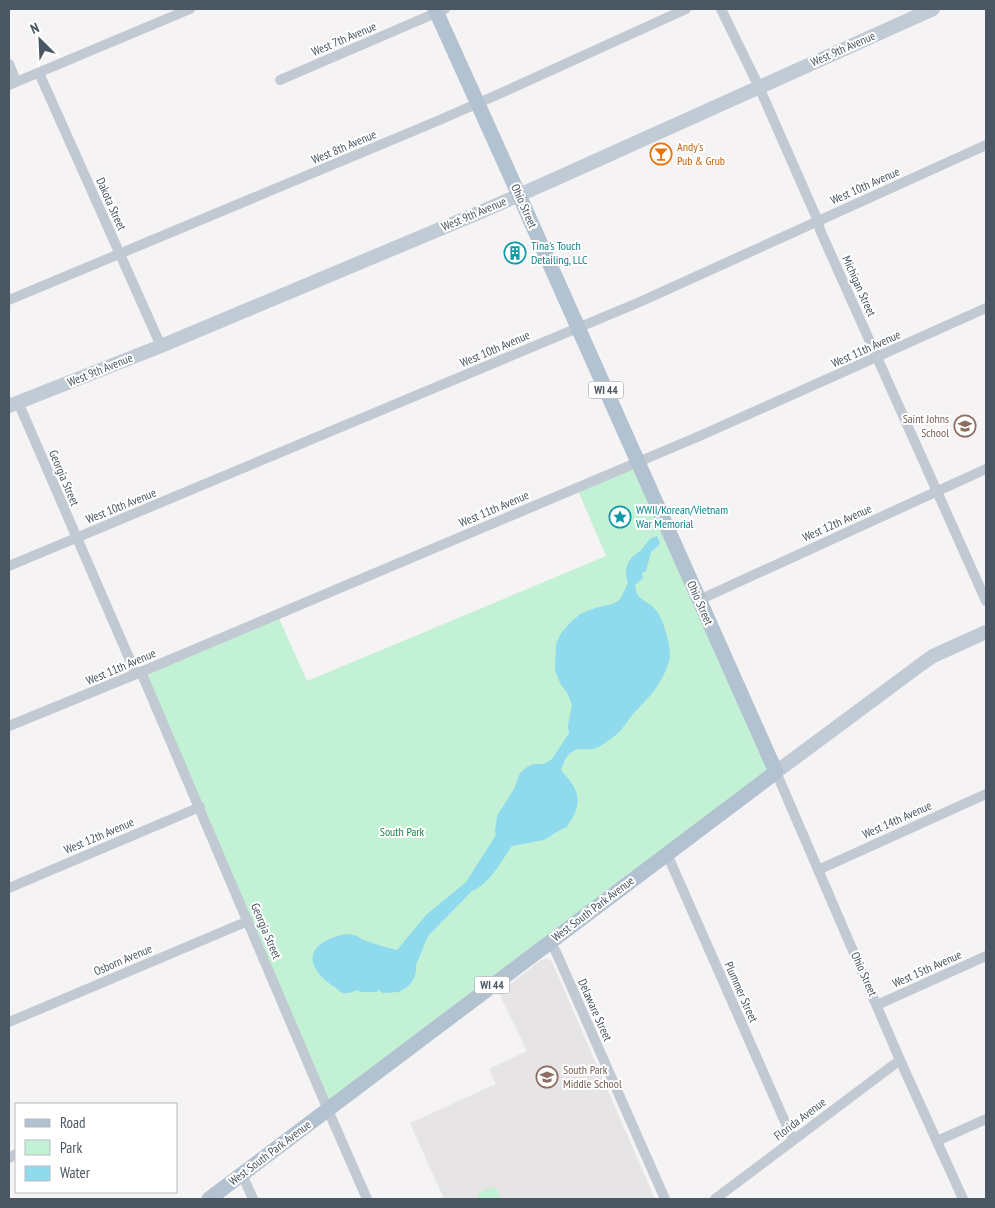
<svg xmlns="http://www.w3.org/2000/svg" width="995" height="1208" font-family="'PT Sans Narrow',sans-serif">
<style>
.education{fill:#e6e4e5}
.green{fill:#c3f1d5}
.water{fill:#90daee}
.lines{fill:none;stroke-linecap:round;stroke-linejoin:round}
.minor{stroke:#c1cad2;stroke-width:10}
.secondary{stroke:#c1cbd6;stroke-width:14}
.primary{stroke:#b3c2d1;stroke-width:15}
.labels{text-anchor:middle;stroke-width:4;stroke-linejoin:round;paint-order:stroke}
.shield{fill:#fff;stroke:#808990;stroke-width:1}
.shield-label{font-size:11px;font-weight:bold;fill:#4a5661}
.street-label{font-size:12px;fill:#4a5661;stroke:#fff}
.food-label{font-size:12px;fill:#c56008;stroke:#fff;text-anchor:start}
.culture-label{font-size:12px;fill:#0d838f;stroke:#fff;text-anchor:start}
.education-label{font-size:12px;fill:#785e54;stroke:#fff;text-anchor:end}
.park-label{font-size:12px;fill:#17864f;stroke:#fff}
</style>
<rect width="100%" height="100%" fill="#f5f3f3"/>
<path class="education" d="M545 959 550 960 552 962 655 1199H444L410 1123 496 1084 489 1069 527 1051 499 993 541 960Z"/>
<g class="green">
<path d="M638 462 775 773 328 1110 142 672 277 614 307 681 606 556 577 488Z"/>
<path d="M496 1187 501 1199H479L477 1194 487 1189Z"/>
</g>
<path class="water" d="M657 536 660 544 651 552 646 571 642 573 643 578 635 585C636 601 648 600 656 610 664 621 669 640 670 654 670 667 657 689 648 698 643 704 637 709 632 715 626 723 621 732 612 738 606 742 599 748 592 749 588 750 584 749 580 749 569 750 564 760 561 770 572 783 583 794 575 813 573 818 569 822 567 827L560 830 544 840 512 846C500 862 492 882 472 891L428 936 416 965V971L414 978 411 983 407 987 399 992 383 993 379 990 377 992H360L357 990C353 992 347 994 343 993 340 992 338 990 336 988 317 976 299 955 327 940 334 937 342 934 350 934 355 935 359 937 364 940 374 944 386 947 397 950L426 915 466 882 496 835 495 832 497 816 514 789 520 773 527 767 533 764H544L552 759 569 733 568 725 572 705 568 694 561 685 555 671 556 644 561 633 570 623 580 614 595 608 612 604 618 601 621 598 628 583C625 577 625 566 630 560 633 555 638 553 642 549 648 542 648 539 657 536Z"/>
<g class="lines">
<g class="minor">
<path d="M721 9 759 87 818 221 820 230 986 601"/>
<path d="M9 64 16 81"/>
<path d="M39 73 161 346"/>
<path d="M280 80 445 9"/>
<path d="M9 85 190 9"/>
<path d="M9 300 442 119 508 90 686 9"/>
<path d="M18 402 136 674"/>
<path d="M9 566 642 301 986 145"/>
<path d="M699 600 986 469"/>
<path d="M141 672 328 1110 367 1199"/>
<path d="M9 726 141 672 702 435 986 308"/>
<path d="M776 772 900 1060 963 1199"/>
<path d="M667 854 793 1140"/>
<path d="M818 870 986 794"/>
<path d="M9 888 200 807"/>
<path d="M550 942 556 952 665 1199"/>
<path d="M877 1005 986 956"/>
<path d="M9 1022 248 921"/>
<path d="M937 1141 986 1119"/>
<path d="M9 1158 16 1154"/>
<path d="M242 1174 253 1199"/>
<path d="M715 1199 900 1060"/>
</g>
<g class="secondary">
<path d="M9 406 161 346 483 211 553 180 933 9"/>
<path d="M776 772 923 663 933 656 986 632"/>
</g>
<path class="primary" d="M209 1199 776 772 519 195 435 9"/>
</g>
<defs>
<g id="bar-ring" transform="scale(1.125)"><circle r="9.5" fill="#fff" stroke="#e8710a" stroke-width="1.5"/><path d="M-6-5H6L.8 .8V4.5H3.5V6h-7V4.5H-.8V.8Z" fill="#e8710a"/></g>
<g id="building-ring" transform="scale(1.125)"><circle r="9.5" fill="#fff" stroke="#0f9aa8" stroke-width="1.5"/><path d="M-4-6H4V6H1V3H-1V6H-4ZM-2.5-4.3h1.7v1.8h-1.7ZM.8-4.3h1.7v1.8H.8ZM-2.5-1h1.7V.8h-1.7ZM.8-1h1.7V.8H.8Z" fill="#0f9aa8"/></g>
<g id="school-ring" transform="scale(1.125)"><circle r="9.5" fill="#fff" stroke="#8d6e63" stroke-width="1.5"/><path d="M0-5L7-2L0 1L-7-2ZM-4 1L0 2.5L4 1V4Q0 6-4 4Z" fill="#8d6e63"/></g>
<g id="sight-ring" transform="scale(1.125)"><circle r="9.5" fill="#fff" stroke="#0f9aa8" stroke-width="1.5"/><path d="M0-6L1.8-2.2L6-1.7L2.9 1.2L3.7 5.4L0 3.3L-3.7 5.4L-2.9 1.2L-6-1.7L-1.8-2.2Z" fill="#0f9aa8"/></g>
</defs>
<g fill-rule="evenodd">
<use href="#bar-ring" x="661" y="154"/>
<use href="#building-ring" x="515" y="253"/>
<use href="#school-ring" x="965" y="426"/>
<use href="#sight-ring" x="620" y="517"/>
<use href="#school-ring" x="547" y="1077"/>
</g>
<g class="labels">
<g class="shield">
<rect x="588.5" y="381.5" width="35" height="17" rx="4"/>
<rect x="474.5" y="976.5" width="35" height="17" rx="4"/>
</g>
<g class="shield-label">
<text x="606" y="394">WI 44</text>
<text x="492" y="989">WI 44</text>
</g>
<g class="street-label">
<text transform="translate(344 39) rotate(-23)" y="4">West 7th Avenue</text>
<text transform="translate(843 49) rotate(-24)" y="4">West 9th Avenue</text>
<text transform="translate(344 147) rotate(-23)" y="4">West 8th Avenue</text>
<text transform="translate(865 186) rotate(-24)" y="4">West 10th Avenue</text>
<text transform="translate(111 204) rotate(66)" y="4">Dakota Street</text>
<text transform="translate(524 206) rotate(66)" y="4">Ohio Street</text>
<text transform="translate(474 214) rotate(-23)" y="4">West 9th Avenue</text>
<text transform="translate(859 286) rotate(66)" y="4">Michigan Street</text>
<text transform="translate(495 349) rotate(-23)" y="4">West 10th Avenue</text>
<text transform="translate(866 349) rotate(-24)" y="4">West 11th Avenue</text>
<text transform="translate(100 370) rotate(-22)" y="4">West 9th Avenue</text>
<text transform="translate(64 478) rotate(67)" y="4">Georgia Street</text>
<text transform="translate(121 506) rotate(-22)" y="4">West 10th Avenue</text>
<text transform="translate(494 509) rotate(-23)" y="4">West 11th Avenue</text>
<text transform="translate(837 523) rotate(-24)" y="4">West 12th Avenue</text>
<text transform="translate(700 603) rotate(66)" y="4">Ohio Street</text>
<text transform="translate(121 667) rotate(-23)" y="4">West 11th Avenue</text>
<text transform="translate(897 820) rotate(-24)" y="4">West 14th Avenue</text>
<text transform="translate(99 836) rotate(-23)" y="4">West 12th Avenue</text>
<text transform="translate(593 909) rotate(-37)" y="4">West South Park Avenue</text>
<text transform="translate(266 931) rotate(67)" y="4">Georgia Street</text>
<text transform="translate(123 960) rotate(-23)" y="4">Osborn Avenue</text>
<text transform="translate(927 969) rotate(-24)" y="4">West 15th Avenue</text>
<text transform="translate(864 974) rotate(66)" y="4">Ohio Street</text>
<text transform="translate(741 992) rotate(66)" y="4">Plummer Street</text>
<text transform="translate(595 1010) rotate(66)" y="4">Delaware Street</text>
<text transform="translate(800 1119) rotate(-37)" y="4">Florida Avenue</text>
<text transform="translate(270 1153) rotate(-37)" y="4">West South Park Avenue</text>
</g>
<g class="food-label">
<text x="677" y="151">Andy's<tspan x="677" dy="14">Pub &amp; Grub</tspan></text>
</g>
<g class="culture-label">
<text x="531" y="250">Tina's Touch<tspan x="531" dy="14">Detailing, LLC</tspan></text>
<text x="636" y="514">WWII/Korean/Vietnam<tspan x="636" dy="14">War Memorial</tspan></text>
</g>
<g class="education-label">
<text x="949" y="423">Saint Johns<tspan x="949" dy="14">School</tspan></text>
<text x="563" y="1074" text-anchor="start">South Park<tspan x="563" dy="14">Middle School</tspan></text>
</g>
<g class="park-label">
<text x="402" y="836">South Park</text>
</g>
</g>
<rect width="995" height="1208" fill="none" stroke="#4a5661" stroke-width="20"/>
<rect x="15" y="1103" width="162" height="90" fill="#ffffff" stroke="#b7bbc0"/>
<rect x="25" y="1119" width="25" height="8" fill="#b3c2d1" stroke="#b7bbc0"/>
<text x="60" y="1128" font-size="15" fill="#4a5661">Road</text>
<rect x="25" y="1140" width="25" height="15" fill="#c3f1d5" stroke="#b7bbc0"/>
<text x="60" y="1153" font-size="15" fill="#4a5661">Park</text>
<rect x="25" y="1166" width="25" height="15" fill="#90daee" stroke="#b7bbc0"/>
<text x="60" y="1178" font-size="15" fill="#4a5661">Water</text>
<g transform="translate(40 40) rotate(336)" stroke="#ffffff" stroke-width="4" paint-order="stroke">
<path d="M0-4L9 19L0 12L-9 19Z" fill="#4a5661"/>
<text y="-8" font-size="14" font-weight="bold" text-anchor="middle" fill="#4a5661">N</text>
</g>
</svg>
